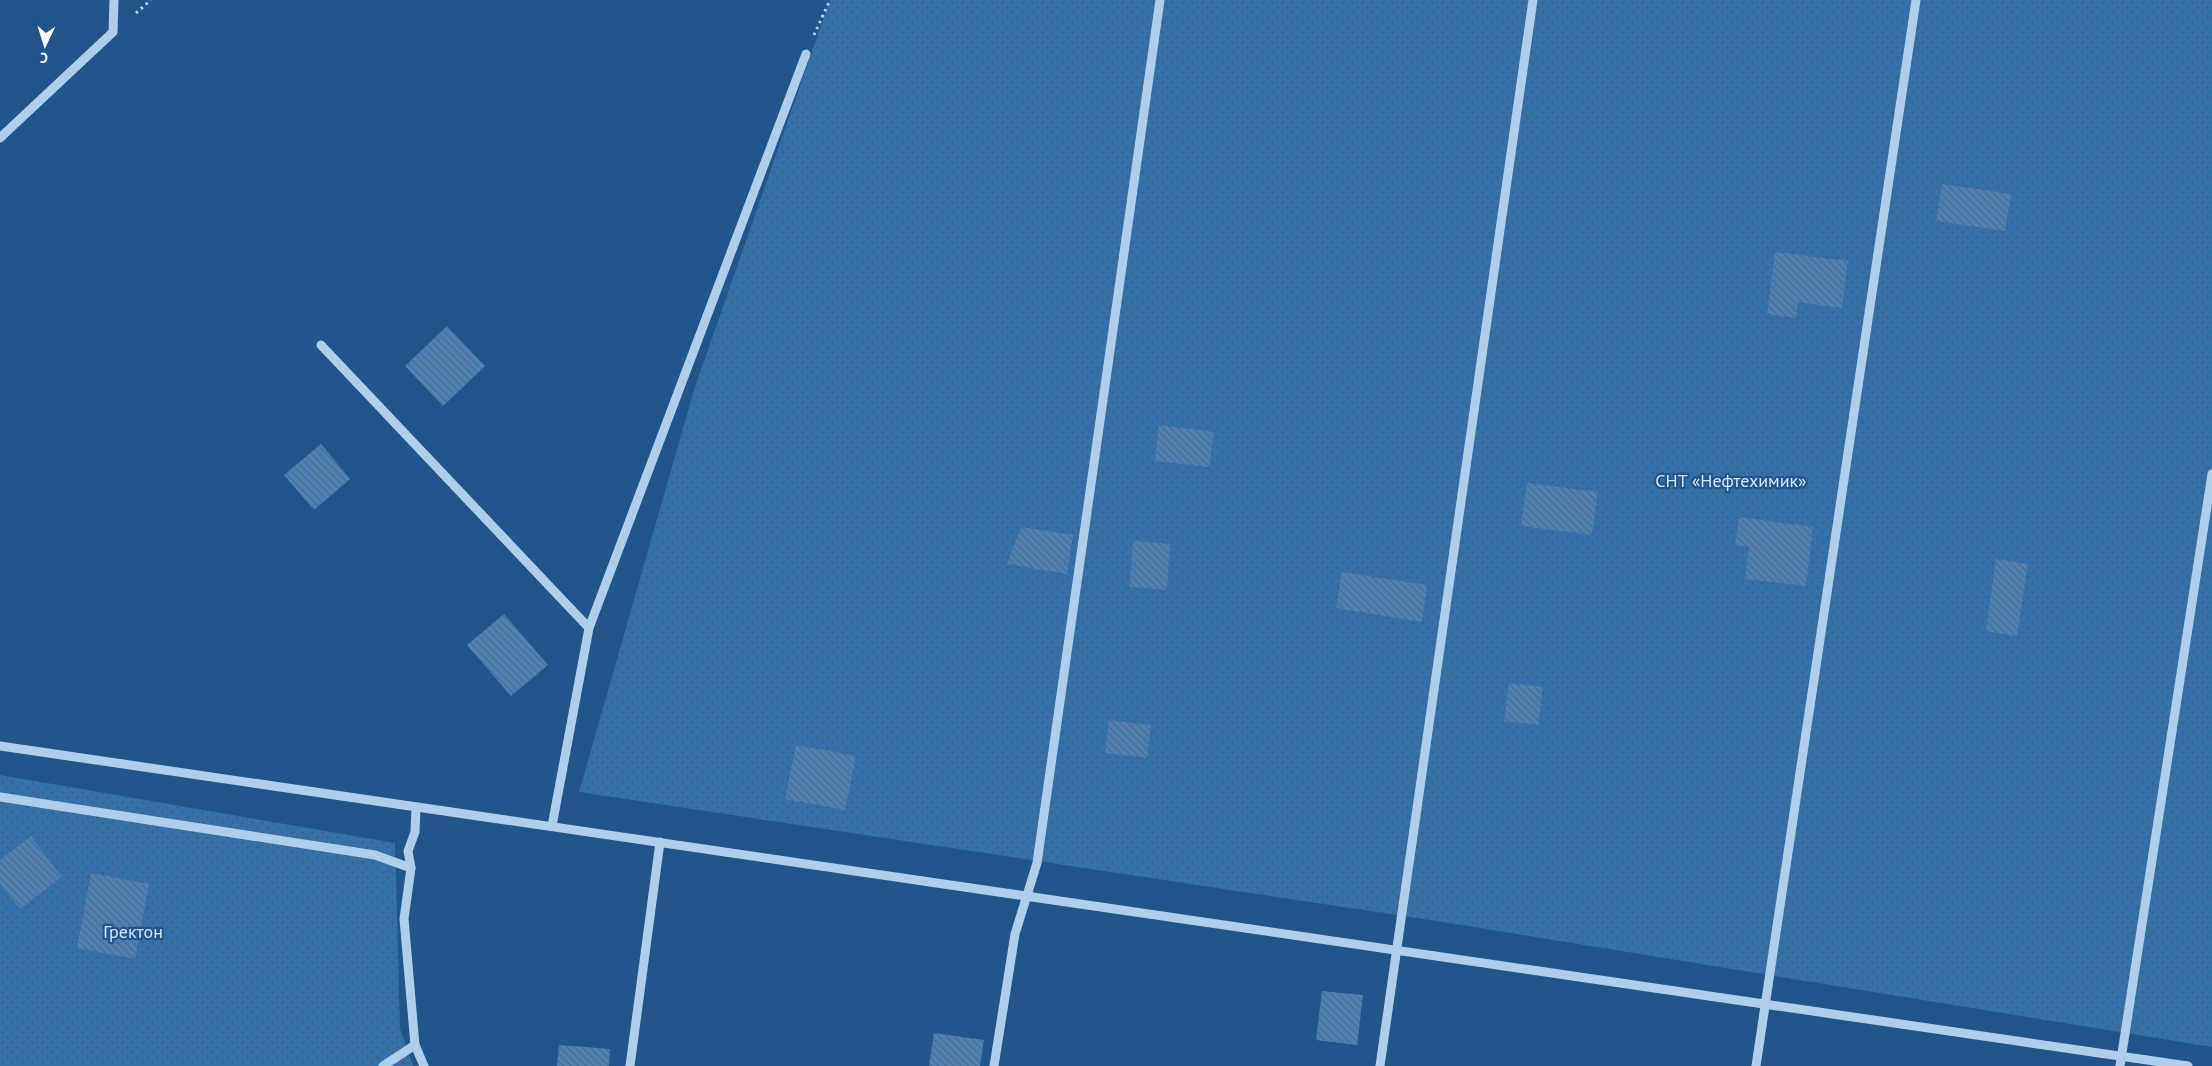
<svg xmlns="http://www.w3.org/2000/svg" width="2212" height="1066" font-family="'PT Sans',sans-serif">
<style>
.park{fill:url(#park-dots)}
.building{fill:url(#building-back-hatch)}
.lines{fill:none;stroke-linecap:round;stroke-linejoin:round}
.path{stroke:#afceeb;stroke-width:3;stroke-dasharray:2.5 4;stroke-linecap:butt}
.minor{stroke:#afceeb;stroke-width:9}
.labels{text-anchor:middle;stroke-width:4.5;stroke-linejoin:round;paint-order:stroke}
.park-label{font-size:18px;fill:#d4e6f8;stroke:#22568b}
</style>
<defs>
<pattern id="park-dots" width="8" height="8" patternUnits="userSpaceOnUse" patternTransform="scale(1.25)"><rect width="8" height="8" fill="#3670a8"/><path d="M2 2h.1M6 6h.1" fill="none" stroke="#435a71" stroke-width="1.8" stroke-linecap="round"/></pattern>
<pattern id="building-back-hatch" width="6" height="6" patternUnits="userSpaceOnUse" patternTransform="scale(1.25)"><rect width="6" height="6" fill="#4f81b4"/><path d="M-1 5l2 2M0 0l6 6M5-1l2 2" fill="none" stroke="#4e6985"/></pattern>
</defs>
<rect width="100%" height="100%" fill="#22568b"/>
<g class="park">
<path d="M830 0H2212V1047L1437 921 579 792 694 390Z"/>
<path d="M0 775 395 843 400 1029 413 1066H0Z"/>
</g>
<g class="building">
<path d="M1942 184 2011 194 2005 231 1936 221Z"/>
<path d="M1775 252 1848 261 1842 308 1798 302 1796 318 1767 314Z"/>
<path d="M447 326 485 366 443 406 405 366Z"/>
<path d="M1159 425 1214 432 1209 467 1155 461Z"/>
<path d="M321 444 350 479 314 510 284 475Z"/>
<path d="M1527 483 1598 492 1592 535 1521 526Z"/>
<path d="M1739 517 1813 527 1806 586 1745 579 1749 547 1735 545Z"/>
<path d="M1021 527 1073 535 1067 574 1007 564Z"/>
<path d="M1133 541 1170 544 1167 590 1130 587Z"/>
<path d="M1996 559 2028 564 2017 636 1986 631Z"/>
<path d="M1342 572 1427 585 1422 622 1336 608Z"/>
<path d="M504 614 548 665 511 696 467 645Z"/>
<path d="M1509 683 1543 687 1538 725 1504 721Z"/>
<path d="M1109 720 1151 725 1147 758 1105 753Z"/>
<path d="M796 745 856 756 845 810 785 799Z"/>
<path d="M31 836 62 877 20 909 0 884V860Z"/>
<path d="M91 873 149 884 135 959 77 948Z"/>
<path d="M1322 991 1363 995 1357 1045 1316 1040Z"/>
<path d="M934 1033 984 1040 980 1066H929Z"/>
<path d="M559 1045 610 1049 609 1066H557Z"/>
</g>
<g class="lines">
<g class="path">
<path d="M136 13 151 0"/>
<path d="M814 35 830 0"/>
</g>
<g class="minor">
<path d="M0 138 113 32 114 0"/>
<path d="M321 345 589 628"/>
<path d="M0 746 2188 1066"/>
<path d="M0 797 375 855 411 868"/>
<path d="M416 807 415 832 408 851 411 868 404 919 415 1045 424 1066"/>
<path d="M552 826 589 628 806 54"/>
<path d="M383 1066 415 1045"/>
<path d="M630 1066 660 842"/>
<path d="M994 1066 1015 934 1037 863 1160 0"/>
<path d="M1380 1066 1533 0"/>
<path d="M1756 1066 1916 0"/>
<path d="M2120 1066 2212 474"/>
</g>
</g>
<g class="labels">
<g class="park-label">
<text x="1731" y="487">СНТ «Нефтехимик»</text>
<text x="133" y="938">Гректон</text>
</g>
</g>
<g transform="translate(45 45) rotate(184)" stroke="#22568b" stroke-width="4" paint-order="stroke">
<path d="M0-4L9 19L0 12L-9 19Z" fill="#ffffff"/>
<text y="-8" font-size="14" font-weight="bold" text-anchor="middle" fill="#ffffff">С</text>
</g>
</svg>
